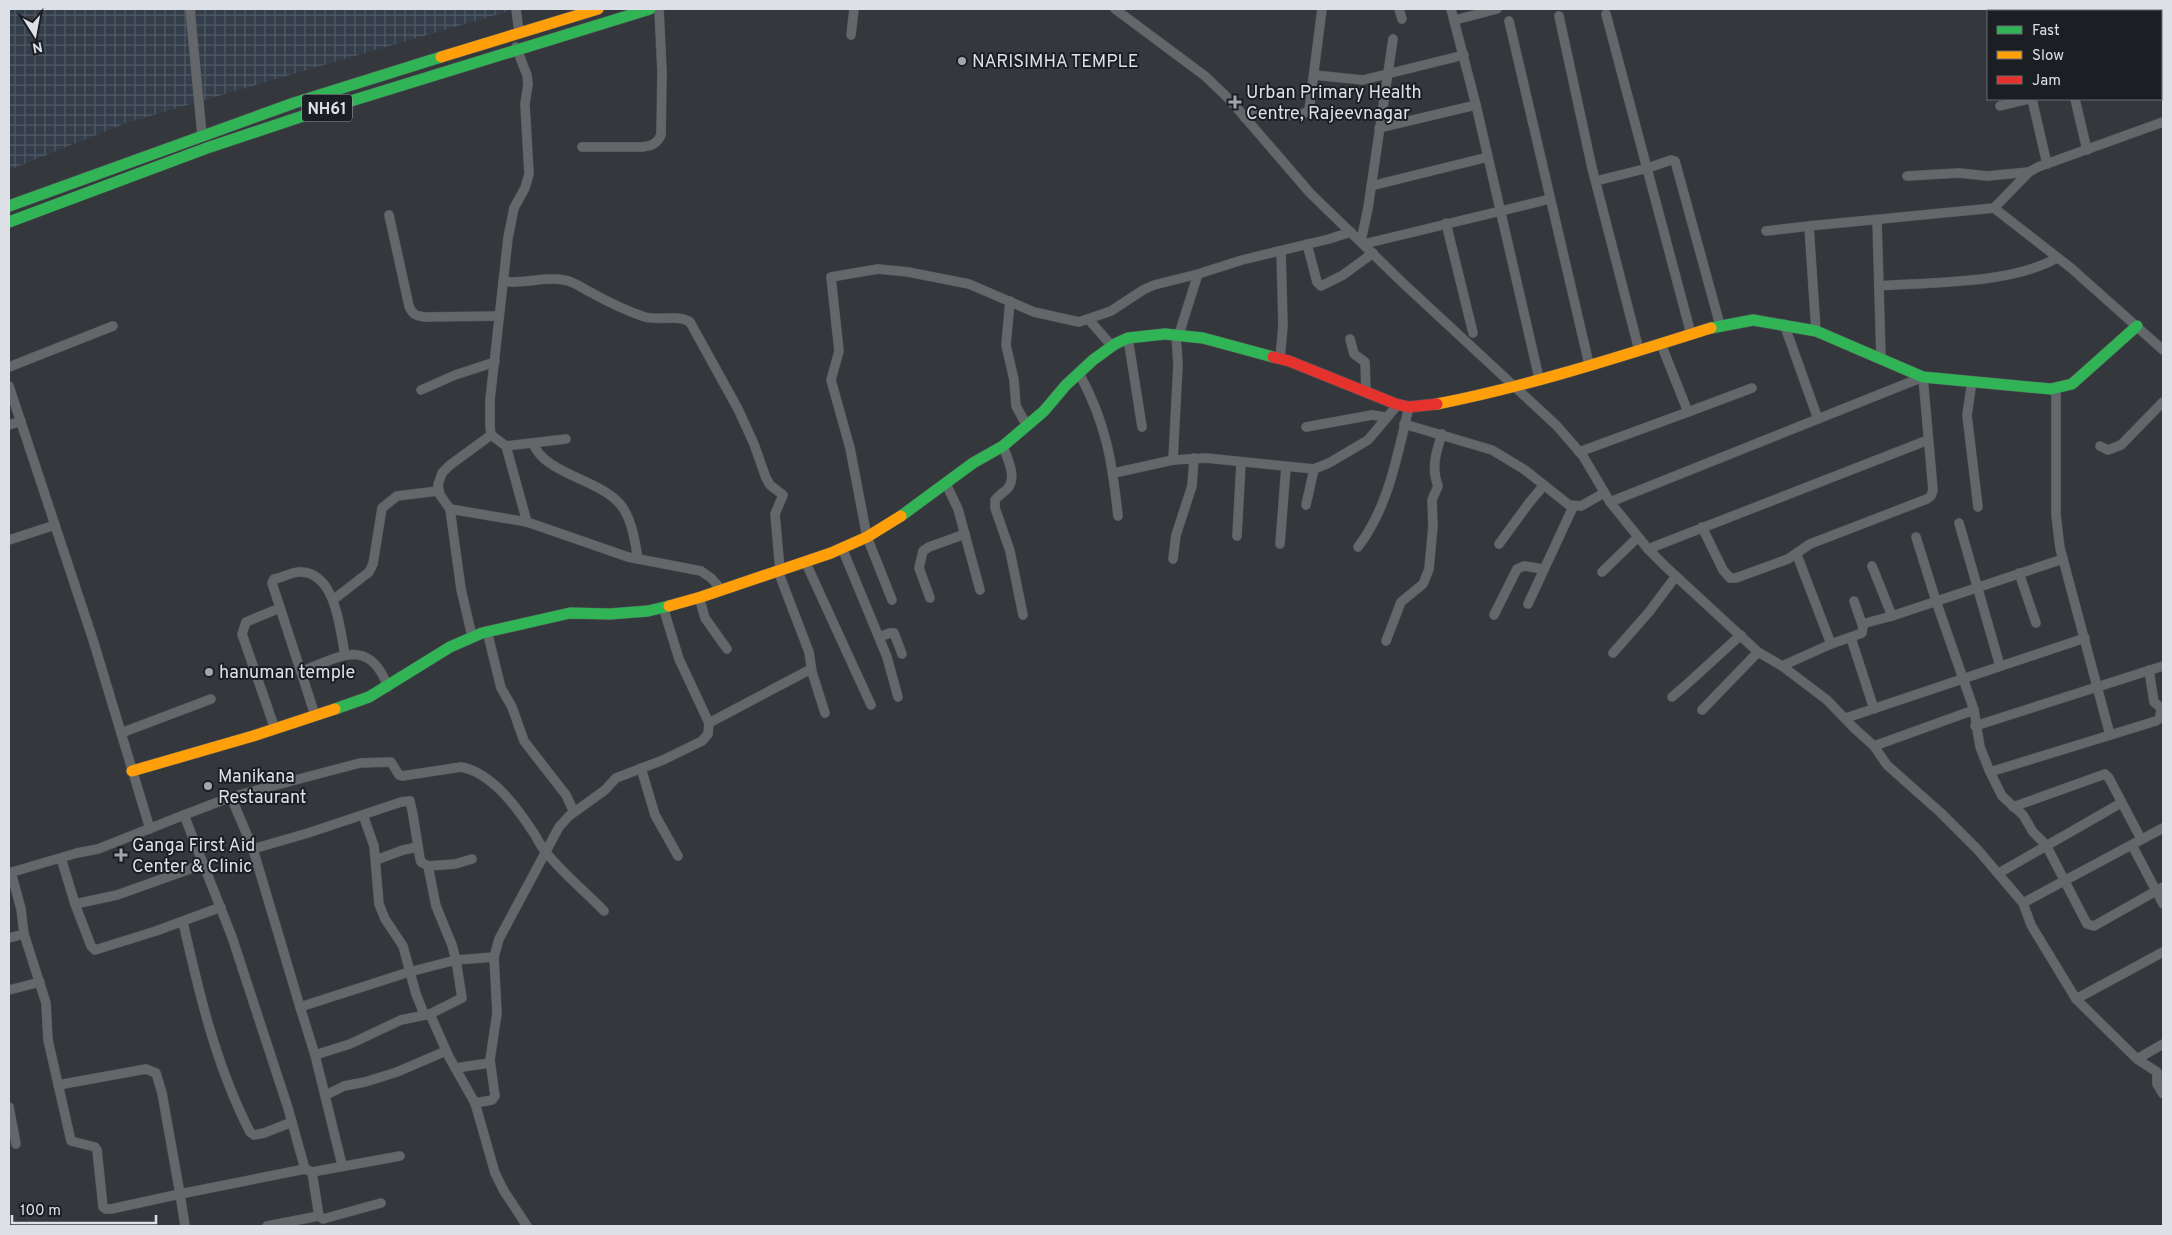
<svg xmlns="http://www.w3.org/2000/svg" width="2172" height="1235" font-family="Overpass,sans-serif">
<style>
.industrial{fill:url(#industrial-grid)}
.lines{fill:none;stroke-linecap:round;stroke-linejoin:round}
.street-casing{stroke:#53565a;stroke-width:10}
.fast-casing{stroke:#53565a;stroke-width:12}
.slow-casing{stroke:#53565a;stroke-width:12}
.jam-casing{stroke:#53565a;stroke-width:12}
.street{stroke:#64676a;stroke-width:9}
.fast{stroke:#30b455;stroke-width:11}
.slow{stroke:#ff9f0a;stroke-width:11}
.jam{stroke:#e5322d;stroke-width:11}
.poi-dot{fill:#a2a6ab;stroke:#1b1e22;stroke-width:2}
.labels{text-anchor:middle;stroke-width:4;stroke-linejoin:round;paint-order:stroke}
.shield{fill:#1b1e22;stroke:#a3a6ac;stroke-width:1}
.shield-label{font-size:16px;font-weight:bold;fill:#dde1e7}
.poi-label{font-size:18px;fill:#dde1e7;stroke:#1b1e22;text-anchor:start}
</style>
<defs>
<pattern id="industrial-grid" width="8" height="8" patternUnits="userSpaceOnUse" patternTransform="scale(1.25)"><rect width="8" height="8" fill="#343e4b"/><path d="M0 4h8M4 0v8" fill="none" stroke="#515a65"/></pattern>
</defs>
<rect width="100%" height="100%" fill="#34383c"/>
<path class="industrial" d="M9 9H516L126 123 9 170Z"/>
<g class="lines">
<g class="street-casing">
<g id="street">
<path d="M190 9 202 135"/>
<path d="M516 9 519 32"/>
<path d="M1115 9 1205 76 1230 100 1310 193 1404 284 1557 426 1583 456 1610 502 1648 549 1666 567 1758 652 1782 666 1827 700 1854 728 1874 746 1887 765 1941 813 1978 850 2023 903 2031 925 2076 999 2137 1059 2157 1072V1084L2163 1094"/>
<path d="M1399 9 1402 19"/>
<path d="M1451 9 1476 105 1539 378"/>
<path d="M2065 11 2076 9"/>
<path d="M1606 14 1691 334"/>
<path d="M1559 16 1592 168 1639 350"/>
<path d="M1455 20 1497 9"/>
<path d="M1509 21 1589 364"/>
<path d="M851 35 854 9"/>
<path d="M516 47 527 75 528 84 525 104 529 174 525 188 514 208 508 238 490 400V426L491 435 506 446 566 439"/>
<path d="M2161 66 2163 65"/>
<path d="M1314 75 1363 80 1464 55"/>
<path d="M2032 99 2047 164"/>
<path d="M2075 99 2087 150"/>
<path d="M2000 106 2029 99"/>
<path d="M1244 117C1263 109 1298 122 1309 110L1322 9"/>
<path d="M1379 128 1476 105"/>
<path d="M582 147H642C651 146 657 144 661 135L662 72 659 9"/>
<path d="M1907 176 1959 173 1987 176 2029 172"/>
<path d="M1596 181 1648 168 1671 160 1675 161 1720 325"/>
<path d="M1371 186 1488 157"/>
<path d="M1994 208 2071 268 2163 350"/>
<path d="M389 215 409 306C412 314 416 316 425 317L499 316"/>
<path d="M1877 220 1881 358"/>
<path d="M1446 223 1473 333"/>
<path d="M1766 231 1809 226"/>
<path d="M1361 241 1368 208 1393 39"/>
<path d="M1307 244 1317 282 1321 286 1343 275 1373 253"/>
<path d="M1364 244 1550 199"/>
<path d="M503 281C523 285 543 276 564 280 574 281 583 289 592 293 608 302 627 311 645 317 659 321 678 314 690 322L738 409 754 444 766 478 770 485 783 495 775 514 780 570"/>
<path d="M1879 286C1932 282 2011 284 2057 258"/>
<path d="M1010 301 1006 345 1014 380 1016 406 1027 426"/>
<path d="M1089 320 1112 346"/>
<path d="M1784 324 1818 419"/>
<path d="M1816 331 1809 226 1994 208 2029 172 2038 167 2163 122"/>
<path d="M1179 334 1198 274 1242 260 1329 239 1351 232"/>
<path d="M1128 338 1142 427"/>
<path d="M1350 339 1354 354 1365 362 1366 392"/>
<path d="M1280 359 1283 326 1281 251"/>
<path d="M9 367 113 326"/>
<path d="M1079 373C1106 423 1112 460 1118 516"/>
<path d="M1972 381 1967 415 1978 507"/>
<path d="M9 386 94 643 150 829"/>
<path d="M2056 388V515L2060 548 2110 735"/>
<path d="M421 390 455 375 495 362"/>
<path d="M1688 412 1752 388"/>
<path d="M1404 424 1492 450 1525 470 1569 505 1581 506 1604 493"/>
<path d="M9 425 21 421"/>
<path d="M1306 427 1372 415 1385 417"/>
<path d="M533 443C544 474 599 479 620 504 632 518 635 542 638 559"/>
<path d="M506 446 527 522"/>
<path d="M1003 446C1007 458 1018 478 1007 489 1003 493 999 495 995 500V508L1010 551 1023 615"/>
<path d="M2100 446 2108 450 2121 445 2163 402"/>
<path d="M1579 452 1688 412 1661 344"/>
<path d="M1173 460 1206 458 1314 469 1329 463 1368 440 1395 408 1396 404"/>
<path d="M1114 473 1173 460 1178 365 1176 334"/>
<path d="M946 484 958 509 980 590"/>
<path d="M1610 502 1923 377 1933 490 1931 496 1927 499 1810 544 1788 559 1736 578H1730L1723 570 1702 527"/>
<path d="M1306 505 1314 469"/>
<path d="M450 509 527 522 628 557 701 571 711 578 721 589"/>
<path d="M1959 523 2000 666"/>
<path d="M1237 536 1241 463"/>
<path d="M1916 537 1936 601 1974 710 1980 747 1990 772 2002 796 2023 815 2033 832 2046 845 2087 924 2094 926 2163 887"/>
<path d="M9 540 55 525"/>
<path d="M1280 544 1286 467"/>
<path d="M1499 544 1529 503 1544 485"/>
<path d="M1358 547C1389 506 1397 456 1409 407"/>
<path d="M842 548 887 657 898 697"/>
<path d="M1648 549 1928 440"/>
<path d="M1797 555 1831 644"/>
<path d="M1173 559 1176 535 1192 486 1194 458"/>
<path d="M805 561 871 705"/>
<path d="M1872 566 1892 616"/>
<path d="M778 571 809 652 812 672 825 713"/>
<path d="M1602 572 1638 537"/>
<path d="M2019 573 2036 623"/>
<path d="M699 597 705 618 727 649"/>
<path d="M930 598 919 568 923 551 929 547 965 534"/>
<path d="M333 600 369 572 373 564 382 508 397 496 438 491"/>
<path d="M892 600 867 537 850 448 831 380 839 351 831 277 878 269 908 272 969 284 1034 312 1079 322 1111 311 1143 290 1154 285 1198 274"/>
<path d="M1528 604 1573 507"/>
<path d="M663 607 679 659 709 723 811 669"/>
<path d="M1494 615 1517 569 1524 566 1543 569"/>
<path d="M1862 624 1892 616 2063 559"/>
<path d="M487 631 501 688 512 707 524 741 566 795 574 812"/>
<path d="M472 636 461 589 450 509 440 495 438 485 442 473 450 465 491 435"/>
<path d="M879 637 890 633H894L902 654"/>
<path d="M1851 638 1874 709"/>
<path d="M1386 641 1401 602 1423 584 1429 569 1433 526 1432 500 1438 486C1431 468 1436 452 1442 434"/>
<path d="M1613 653 1649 612 1676 576"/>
<path d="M1782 666 1831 644 1862 633 1863 627 1854 601"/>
<path d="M302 671C340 657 369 636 388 687"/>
<path d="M1672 697C1696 677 1718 655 1741 635"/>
<path d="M1702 710 1758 652"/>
<path d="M315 715 272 583 274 579C283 578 292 571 301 572 336 573 340 630 345 655"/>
<path d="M1846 718 2085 638"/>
<path d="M1975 726 2163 666"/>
<path d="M275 729 242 634 246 622 280 608"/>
<path d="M121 733 211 699"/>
<path d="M1874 746 1974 710"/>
<path d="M641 768 655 815 678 856"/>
<path d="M1990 772 2156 721 2160 718 2161 708 2154 702 2149 670"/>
<path d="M231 797 253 849 308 833 401 802 410 801 413 815 420 859 421 862 428 866 436 906 452 945 456 960 494 957"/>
<path d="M2013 807 2105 774 2109 778 2141 839"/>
<path d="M184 815 231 797 360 763 391 762 399 775 402 776 461 767C493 773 518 809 535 835 538 840 541 846 545 851 562 873 585 891 604 911"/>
<path d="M363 815 374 846 379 904 385 919 403 946 416 994 424 1014"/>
<path d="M2132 845 2163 904"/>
<path d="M253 849 300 1007 409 972 456 960 462 998 430 1014"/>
<path d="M61 858 75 904 117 895 204 864"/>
<path d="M376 860 403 850 418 847"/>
<path d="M428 866 455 864 472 859"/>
<path d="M11 872 21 909 24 934 46 1003 48 1040 71 1141 95 1147 97 1150 103 1207 106 1209H111L180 1194 185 1226"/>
<path d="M9 873 77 853 98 849 184 815 232 937 288 1108 305 1169"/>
<path d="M1999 873 2121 803"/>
<path d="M2023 903 2163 828"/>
<path d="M75 904 91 946 95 950 156 931 221 907"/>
<path d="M183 922C199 993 216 1066 250 1132L254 1135 264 1133 292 1122"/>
<path d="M9 938 24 934"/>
<path d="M9 990 40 982"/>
<path d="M2076 999 2163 952"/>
<path d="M300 1007 315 1055 342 1165"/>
<path d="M315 1055 350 1044 401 1020 430 1014 449 1057 475 1103 495 1173 504 1191 527 1226"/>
<path d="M2137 1059 2163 1044"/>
<path d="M455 1068 490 1063"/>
<path d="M58 1085 146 1069 156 1073 162 1093 180 1194 305 1169 312 1172 400 1156"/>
<path d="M326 1095 344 1086 365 1082 397 1072 446 1051"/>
<path d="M475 1103 492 1100 495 1096 490 1060 497 1013 494 957 499 939 559 827 569 816 605 790 616 778 663 760 702 741 708 734 709 723"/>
<path d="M9 1107 16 1144"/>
<path d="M312 1172 319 1216"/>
<path d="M267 1226 319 1216 323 1219 381 1203"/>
</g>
</g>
<g class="fast-casing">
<g id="fast">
<path d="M2161 11 2163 14"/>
<path d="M9 206 294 103 441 57"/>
<path d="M9 222 207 148 312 113 650 9"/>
<path d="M1711 328 1753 320 1816 331 1923 377 2051 389 2072 384 2137 326"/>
<path d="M901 516 973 463 1003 446 1044 411 1066 385 1093 360 1115 344 1128 338 1165 334 1203 338 1273 357"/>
<path d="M335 709 369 697 450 647 482 633 570 613 610 614 648 611 669 606"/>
</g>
</g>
<g class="slow-casing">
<g id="slow">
<path d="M441 57 598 9"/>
<path d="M1437 404C1530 386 1621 356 1711 328"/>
<path d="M669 606 701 597 831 553 867 537 901 516"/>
<path d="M132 771 253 736 335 709"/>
</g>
</g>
<g class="jam-casing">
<path id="jam" d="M1273 357 1289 361 1396 404 1409 407 1437 404"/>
</g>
<use href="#street" class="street"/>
<use href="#fast" class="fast"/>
<use href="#slow" class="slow"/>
<use href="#jam" class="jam"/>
</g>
<g class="poi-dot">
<circle cx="962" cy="61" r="5"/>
<path d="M1232.5 94.5h5v5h5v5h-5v5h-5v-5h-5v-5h5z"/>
<circle cx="209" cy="672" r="5"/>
<circle cx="208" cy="786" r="5"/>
<path d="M118.5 847.5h5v5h5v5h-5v5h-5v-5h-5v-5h5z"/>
</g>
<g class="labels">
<rect class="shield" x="302" y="94.5" width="50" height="27" rx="4"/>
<g class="shield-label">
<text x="327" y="114">NH61</text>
</g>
<g class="poi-label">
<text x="972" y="67">NARISIMHA TEMPLE</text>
<text x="1246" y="98">Urban Primary Health<tspan x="1246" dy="21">Centre, Rajeevnagar</tspan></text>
<text x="219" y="678">hanuman temple</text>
<text x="218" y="782">Manikana<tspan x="218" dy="21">Restaurant</tspan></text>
<text x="132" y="851">Ganga First Aid<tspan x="132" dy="21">Center &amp; Clinic</tspan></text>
</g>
</g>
<rect width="2172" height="1235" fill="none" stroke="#dde1e7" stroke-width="20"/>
<rect x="1987" y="10" width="175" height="90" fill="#1b1e22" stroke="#696c71"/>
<rect x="1997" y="26" width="25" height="8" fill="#30b455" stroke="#696c71"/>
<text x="2032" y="35" font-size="15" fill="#dde1e7">Fast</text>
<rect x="1997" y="51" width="25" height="8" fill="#ff9f0a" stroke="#696c71"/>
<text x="2032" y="60" font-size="15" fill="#dde1e7">Slow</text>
<rect x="1997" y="76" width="25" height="8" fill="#e5322d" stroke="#696c71"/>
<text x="2032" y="85" font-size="15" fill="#dde1e7">Jam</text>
<g transform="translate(35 35) rotate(169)" stroke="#1b1e22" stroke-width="4" paint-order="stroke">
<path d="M0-4L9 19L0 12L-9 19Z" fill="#dde1e7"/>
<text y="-8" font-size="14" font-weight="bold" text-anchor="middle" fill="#dde1e7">N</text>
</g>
<path d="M12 1215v8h144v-8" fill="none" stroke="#dde1e7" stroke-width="2.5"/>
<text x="20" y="1215" font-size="15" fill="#dde1e7" stroke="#1b1e22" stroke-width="4" paint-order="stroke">100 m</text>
</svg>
